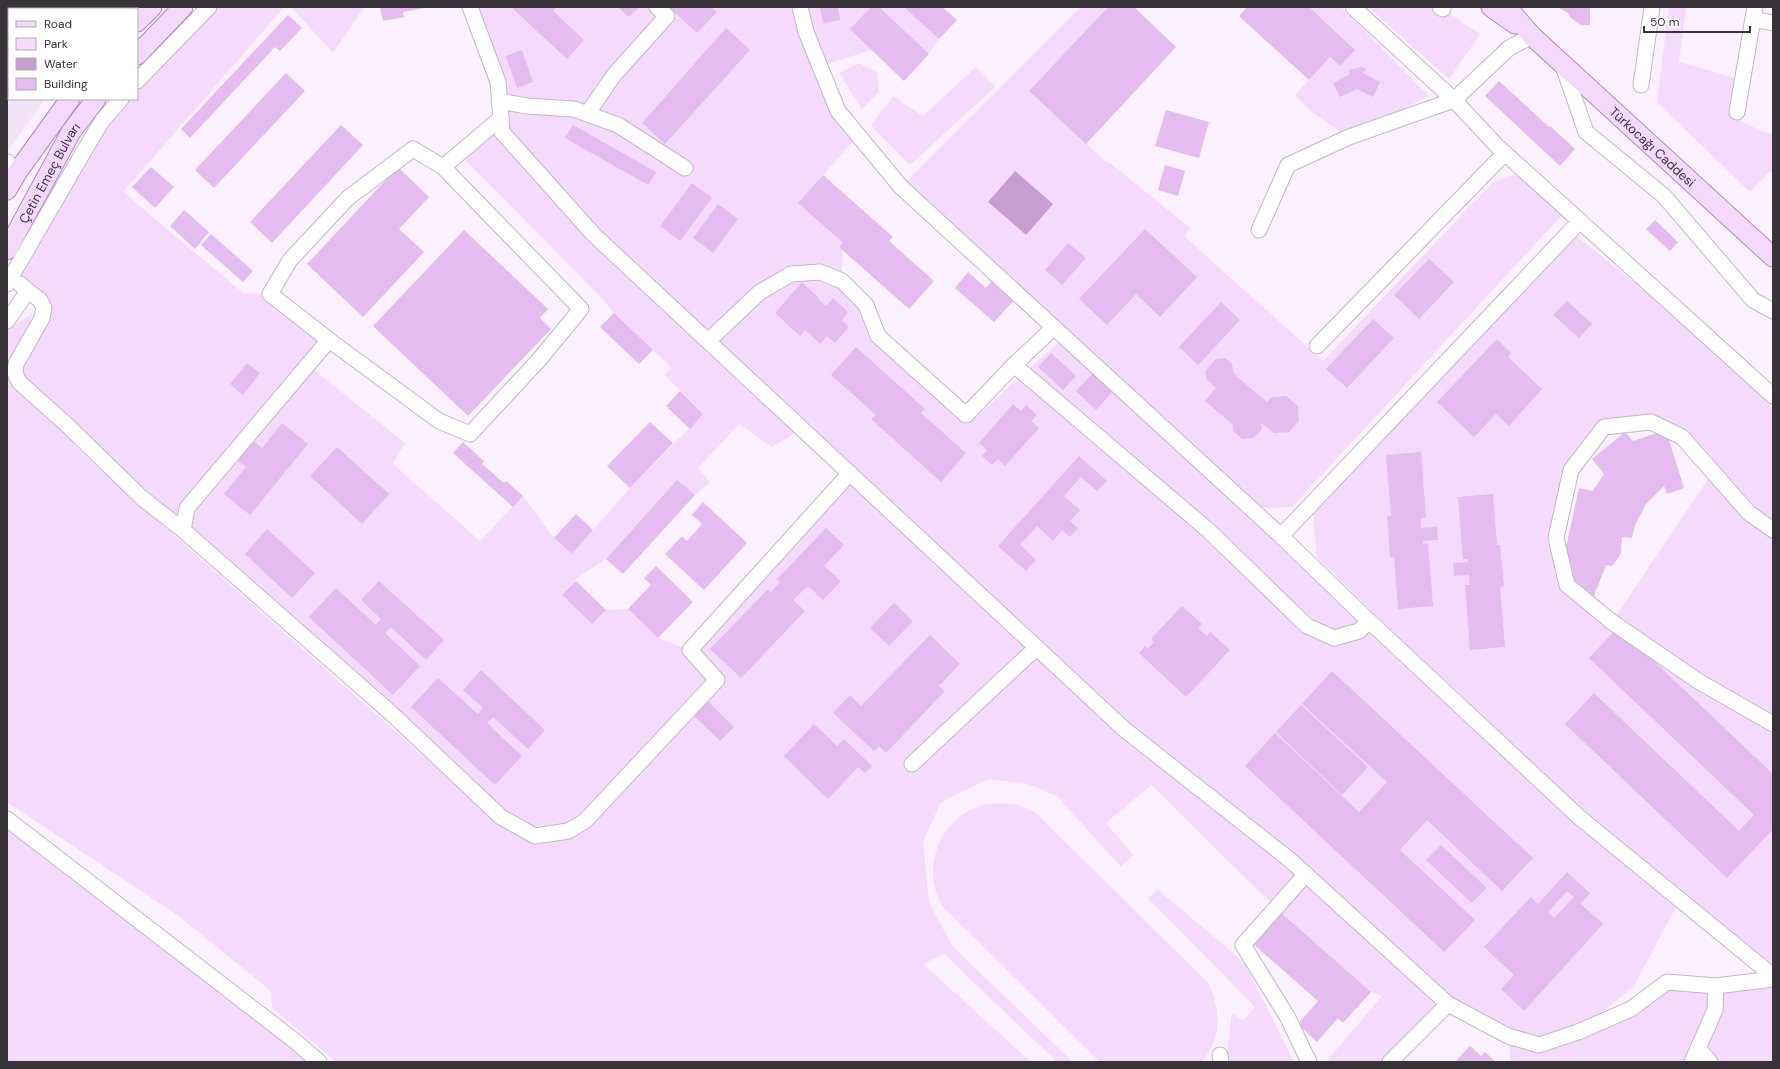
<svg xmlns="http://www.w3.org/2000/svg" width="1780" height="1069" font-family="'DM Sans',sans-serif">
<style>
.built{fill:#f3e4f7}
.green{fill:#f6dafd;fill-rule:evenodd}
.water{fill:#c69fd0}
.building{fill:#e4bcef;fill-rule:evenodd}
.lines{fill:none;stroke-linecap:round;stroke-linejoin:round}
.minor-casing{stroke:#c1b8c4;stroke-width:17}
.major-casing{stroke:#ae8eb7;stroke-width:21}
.minor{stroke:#fff;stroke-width:15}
.major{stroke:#f5d9fd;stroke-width:19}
.labels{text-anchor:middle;stroke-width:3;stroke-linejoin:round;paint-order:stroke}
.street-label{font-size:13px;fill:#373338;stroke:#fff}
</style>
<rect width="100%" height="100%" fill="#fbf1fe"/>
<path class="built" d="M7 7H127L125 9H9V99H45L9 149 7 147Z"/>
<g class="green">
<path d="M209 7H284L123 192 243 293 270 294 329 340 308 365 405 443 393 464 480 541 523 496 554 538 572 554 630 488 703 414 665 375 671 367 614 313 601 297 459 154 501 118 470 7H942L957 20 939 39 929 54 904 81 872 50 820 66 858 136 798 203 843 243 842 281 878 336 968 424 1058 343 1092 364 1567 805 1317 557 1313 514 1574 234 1752 377 1773 396V976L1680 900 1633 987 1580 1031 1667 982 1773 979V1062H1511L1508 1036 1448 1004 1390 1062H1326L1382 996 1371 992 1279 911 1151 785 1106 823 1133 855 1121 867 1057 796 1028 784 989 779 941 802 923 842 929 902 952 946 1073 1062H1057L944 954 923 964 1031 1062H336L272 1008 271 991 176 914 7 802V329L32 314 26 334 7 371 86 457 475 802 494 822 501 817 183 530 15 373 44 308 11 277 121 99H137V81ZM1651 422 1682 437 1713 472 1612 622 1567 585 1556 538 1571 469 1604 427ZM739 424 772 447 801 429 849 474 690 650 658 638 628 609 606 610 592 624 562 595 580 576 606 559 677 480 695 495 710 482 698 468Z"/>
<path d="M291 7H364L333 53Z"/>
<path d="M1081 7H1108L1029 91 1106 162 1110 163 1190 228 1184 236 1323 361 1492 183 1519 173 1563 214 1292 507 1259 508 901 187Z"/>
<path d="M1309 7H1341L1429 96 1349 137 1313 113 1295 95 1330 57Z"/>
<path d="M1368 7H1440L1480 34 1449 79Z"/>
<path d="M1669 7H1686L1679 62 1735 78 1731 116 1761 131 1773 134V173L1769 172 1750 192 1657 102Z"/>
<path d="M859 63 877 73 879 92 862 109 839 73Z"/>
<path d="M976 67 995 87 910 165 871 126 893 96 923 116Z"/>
<path d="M1000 803 1018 805 1035 812 1209 984C1221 1013 1222 1036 1202 1062H1100L942 906C940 900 936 894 935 889 926 853 947 816 982 805 988 804 995 804 1000 803Z"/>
<path d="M7 819 319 1062H7Z"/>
<path d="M1158 890 1244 962 1294 1062H1228L1227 1053 1232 1013 1243 1021 1255 1007 1148 898Z"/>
</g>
<path class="water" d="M1015 171 1053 204 1026 235 988 202Z"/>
<g class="building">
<path d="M7 7H46L44 9H9V61L7 63Z"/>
<path d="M380 7H425V8L403 12 404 17 383 21Z"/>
<path d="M511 7H556L553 11 584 40 567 59Z"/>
<path d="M618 7H639L629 17Z"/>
<path d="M669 7H711L717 12 697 33Z"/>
<path d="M820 7H838L840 20 823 23Z"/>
<path d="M871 7H879L929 54 904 81 850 29Z"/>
<path d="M904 7H942L957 20 939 39Z"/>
<path d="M1108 7H1134L1176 47 1086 144 1029 91Z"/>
<path d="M1247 7H1309L1355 50 1340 66 1330 57 1309 80 1239 16Z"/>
<path d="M1558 7H1590V25H1581L1571 18 1568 13Z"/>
<path d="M288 15 302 28 280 51 275 47 190 138 181 129Z"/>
<path d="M726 28 750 50 665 144 642 123Z"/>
<path d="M522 50 533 82 517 88 506 56Z"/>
<path d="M1362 67 1366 69 1363 73 1380 82 1373 97 1357 89 1340 97 1333 83 1350 74 1348 70Z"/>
<path d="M286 73 305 91 214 188 195 170Z"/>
<path d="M1499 81 1549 127 1550 126 1575 149 1560 166 1485 96Z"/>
<path d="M1166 110 1209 122 1199 158 1155 146Z"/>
<path d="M341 125 363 145 272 243 250 222Z"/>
<path d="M573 125 656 172 648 185 565 138Z"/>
<path d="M1165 165 1185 171 1178 196 1158 190Z"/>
<path d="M151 167 174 187 155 208 132 187Z"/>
<path d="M398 167 429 197 399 229 424 252 363 317 307 264Z"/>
<path d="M823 175 893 237 889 241 934 281 909 309 839 247 843 243 798 203Z"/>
<path d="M692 183 712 198 680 241 660 226Z"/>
<path d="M718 204 738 219 713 253 693 238Z"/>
<path d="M184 210 209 232 195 249 170 226Z"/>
<path d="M1655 220 1678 242 1670 251 1646 229Z"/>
<path d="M1145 229 1197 277 1160 317 1136 294 1107 325 1079 299Z"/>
<path d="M464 230 548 309 540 318 551 329 468 416 373 326Z"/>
<path d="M211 234 253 271 243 282 201 245Z"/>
<path d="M1068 243 1086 258 1062 285 1045 270Z"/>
<path d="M1429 259 1454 282 1419 319 1394 295Z"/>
<path d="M968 272 986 288 992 281 1014 300 994 322 955 288Z"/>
<path d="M802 282 819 298 818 299 826 306 833 298 848 312 842 320 849 327 835 343 827 336 820 344 805 330 800 336 775 313Z"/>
<path d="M1567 301 1592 324 1579 338 1553 315Z"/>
<path d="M1221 302 1240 320 1198 365 1179 347Z"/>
<path d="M614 313 653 350 639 364 600 327Z"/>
<path d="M1373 319 1394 338 1347 388 1326 369Z"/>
<path d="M1497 339 1511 353 1508 357 1542 389 1509 426 1496 414 1474 437 1437 402Z"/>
<path d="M856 347 925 409 921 413 966 453 941 482 871 419 876 415 831 375Z"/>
<path d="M1051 353 1076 376 1063 390 1038 367Z"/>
<path d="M1225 358 1232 364 1234 374 1267 402 1272 397 1286 396 1298 406 1299 421 1289 432 1274 433 1261 423 1262 429 1253 438 1242 439 1233 431V425L1205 401 1216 388 1207 380 1205 371 1216 359Z"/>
<path d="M247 363 260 373 243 395 230 384Z"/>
<path d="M1096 370 1115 389 1096 410 1076 391Z"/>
<path d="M680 391 703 414 690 429 666 406Z"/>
<path d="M1013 404 1021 411 1026 405 1037 415 1031 421 1039 428 1005 466 998 459 992 465 982 456 987 450 979 443Z"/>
<path d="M650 422 673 443 630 488 607 466Z"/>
<path d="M282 423 308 444 250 515 224 494 246 467 236 459 252 440 262 448Z"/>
<path d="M1666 430 1684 488 1667 494 1664 486 1646 504 1635 525 1632 538 1622 537 1621 554 1612 566 1606 565 1594 596 1589 601 1567 575 1560 547 1567 543 1579 488 1593 491 1604 474 1592 459 1625 432 1633 441Z"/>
<path d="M463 442 484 461 482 464 504 483 506 481 523 496 513 507 453 453Z"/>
<path d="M337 447 389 494 362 524 310 476Z"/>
<path d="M1421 452 1426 518H1421V528L1437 527 1438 540 1422 541 1423 544 1428 543 1433 606 1398 609 1394 557H1390L1387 516H1391L1386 455Z"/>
<path d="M1079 456 1107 481 1097 491 1081 477 1064 496 1080 510 1070 521 1078 528 1070 537 1062 530 1053 541 1037 526 1020 545 1036 560 1026 571 998 546Z"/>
<path d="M677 480 695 495 623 574 606 559Z"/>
<path d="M1493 494 1497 545H1500L1504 586 1500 587 1505 647 1470 650 1465 585H1470L1469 575 1454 576 1453 563 1468 562V559H1463L1458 497Z"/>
<path d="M703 502 747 543 704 590 665 554 682 536 687 541 702 524 692 515Z"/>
<path d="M576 514 593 530 572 554 554 538Z"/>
<path d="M826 528 844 545 824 566 841 581 823 600 808 586 793 600 805 611 741 678 710 649 768 589 771 592 780 582 777 579Z"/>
<path d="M267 529 315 573 292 598 245 554Z"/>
<path d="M656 566 693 602 658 638 628 609 651 585 644 578Z"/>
<path d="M379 581 444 640 426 660 391 627 385 633 420 666 393 695 309 617 336 588 376 625 381 619 361 600Z"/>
<path d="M576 581 606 610 592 624 562 595Z"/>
<path d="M894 603 913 621 889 646 870 628Z"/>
<path d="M1182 606 1202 624 1198 628 1207 636 1210 632 1230 650 1186 697 1139 653 1145 646 1148 649 1154 642 1151 639Z"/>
<path d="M1618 627 1773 774V833L1771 831 1727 878 1565 724 1594 693 1739 831 1754 815 1589 658Z"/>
<path d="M930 635 960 664 939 686 945 691 886 753 879 746 874 751 833 713 850 695 861 706Z"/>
<path d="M481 670 545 730 528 749 493 717 487 723 522 756 495 785 411 707 438 678 478 714 483 708 463 690Z"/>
<path d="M1332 671 1533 858 1502 891 1427 820 1400 850 1475 920 1444 952 1245 766 1275 733 1359 812 1387 782 1302 704Z"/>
<path d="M704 697 734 727 720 741 690 712Z"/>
<path d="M1301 705 1368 767 1342 795 1276 732Z"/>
<path d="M814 724 837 746 844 739 872 766 865 773 858 767 828 799 784 756Z"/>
<path d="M1441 845 1487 888 1472 903 1426 860Z"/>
<path d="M1567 872 1590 893 1581 904 1603 924 1524 1011 1501 989 1514 975 1484 947 1531 897 1538 904ZM1567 891 1574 897 1554 918 1548 912Z"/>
<path d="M1279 911 1371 992 1343 1023 1338 1018 1317 1042 1298 1024 1318 1001 1251 942Z"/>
<path d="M1470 1046 1481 1056 1485 1052 1496 1062H1455Z"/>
</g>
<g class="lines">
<g class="minor-casing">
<g id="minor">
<path d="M470 7 498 82 502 132 594 235 1124 729 1290 860 1448 1004 1508 1036 1539 1045 1578 1032 1631 1009 1667 982 1716 986 1773 979"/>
<path d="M800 7 806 32 838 111 901 187 1281 536 1369 621 1579 817 1773 976"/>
<path d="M1353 7 1454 100 1497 146 1773 396"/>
<path d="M1440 7 1443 9"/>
<path d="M1753 19 1773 23"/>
<path d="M1562 63 1586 132 1664 196 1753 300 1773 311"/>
<path d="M137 81 209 7"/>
<path d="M1641 85 1652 7"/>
<path d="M499 101 527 106 574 109 618 125 685 168"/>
<path d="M1737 112 1755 7"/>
<path d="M587 114 614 75 667 16 657 7"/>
<path d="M501 118 443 167 413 149 348 198 290 260 270 294 329 340 187 508 183 530 392 714 501 817 535 836 568 831 585 821 717 680 690 650 850 473"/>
<path d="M7 162 18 171"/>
<path d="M1259 230 1288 165 1349 137 1454 100 1509 48 1532 36"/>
<path d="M7 284 84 151 102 121 121 99"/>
<path d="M28 291 40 300 44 308 42 318 16 364 15 373 19 382 67 425 142 498 183 530"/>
<path d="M7 321 28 291 20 284"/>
<path d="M1053 328 1014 365 1208 530 1307 626 1334 638 1359 631 1369 621"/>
<path d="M329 340 439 421 470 434 538 361 581 309 443 167"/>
<path d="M708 341 760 292 791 274 820 272 842 281 866 305 878 336 966 415 1014 365"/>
<path d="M1317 346 1505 153"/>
<path d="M1773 530 1749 513 1682 437 1651 422 1604 427 1571 470 1556 538 1567 585 1612 622 1698 681 1773 724"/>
<path d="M1281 536 1580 221"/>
<path d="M912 764 1036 648"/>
<path d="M7 819 295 1041 319 1062"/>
<path d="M1306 874 1243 945 1288 1018 1309 1062"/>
<path d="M1698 1048 1710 1062"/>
<path d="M1220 1055 1221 1062"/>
<path d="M1390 1062 1448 1004"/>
<path d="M1692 1062 1715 1010 1716 986"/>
</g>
</g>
<g class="major-casing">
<g id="major">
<path d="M1491 7 1515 24"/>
<path id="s1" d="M1507 7 1532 36 1773 257"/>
<path d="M137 22 152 7"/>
<path d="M137 55 183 7"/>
<path d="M7 190 18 171 70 99"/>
<path id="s2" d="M7 250 71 132 96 99"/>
</g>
</g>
<use href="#minor" class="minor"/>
<use href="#major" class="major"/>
</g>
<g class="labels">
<g class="street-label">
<text dy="5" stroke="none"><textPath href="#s1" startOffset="202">Türkocağı Caddesi</textPath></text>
<text dy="5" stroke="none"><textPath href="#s2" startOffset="88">Çetin Emeç Bulvarı</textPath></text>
</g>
</g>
<rect width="1780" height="1069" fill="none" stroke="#373338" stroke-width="16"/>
<rect x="8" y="8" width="130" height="92" fill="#ffffff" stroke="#afadaf"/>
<rect x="16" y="21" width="20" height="6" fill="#f5d9fd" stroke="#afadaf"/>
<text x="44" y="28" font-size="12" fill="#373338">Road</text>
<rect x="16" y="38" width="20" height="12" fill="#f6dafd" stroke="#afadaf"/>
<text x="44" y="48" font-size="12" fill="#373338">Park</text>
<rect x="16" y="58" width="20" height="12" fill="#c69fd0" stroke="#afadaf"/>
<text x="44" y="68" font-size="12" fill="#373338">Water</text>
<rect x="16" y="78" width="20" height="12" fill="#e4bcef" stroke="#afadaf"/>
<text x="44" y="88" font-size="12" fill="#373338">Building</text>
<path d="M1644 26v6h106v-6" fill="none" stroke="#373338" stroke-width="2"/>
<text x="1650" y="26" font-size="12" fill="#373338" stroke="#ffffff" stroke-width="3" paint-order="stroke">50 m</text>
</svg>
